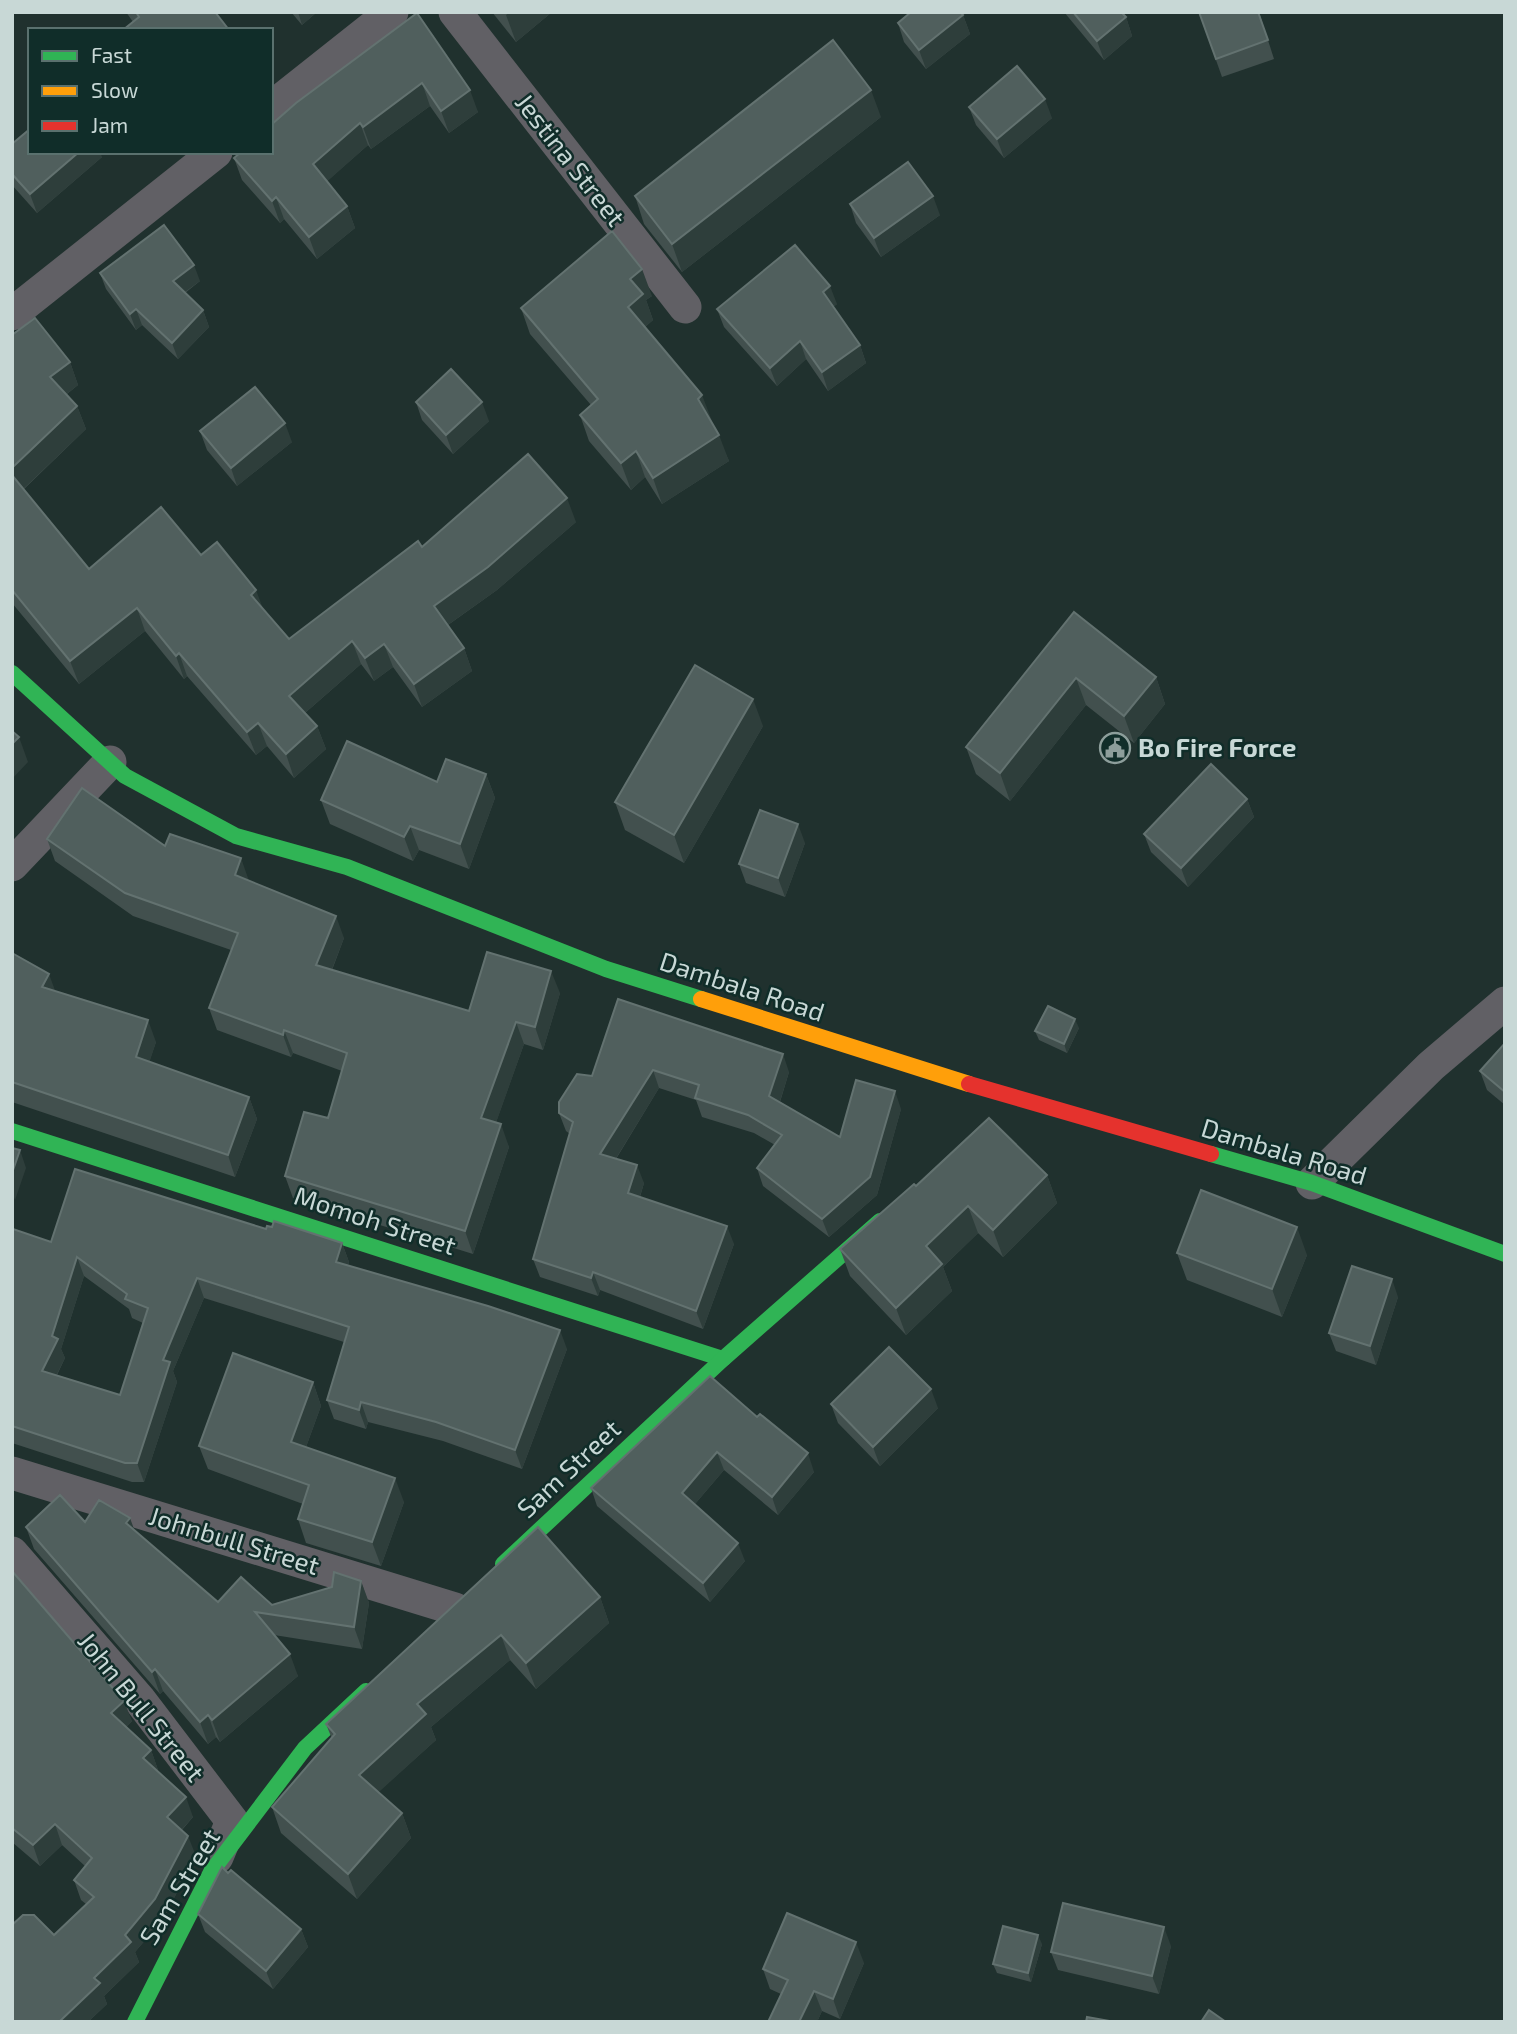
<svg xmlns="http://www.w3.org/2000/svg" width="1517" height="2034" font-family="'Exo 2',sans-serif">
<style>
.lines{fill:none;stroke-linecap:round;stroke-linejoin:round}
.street{stroke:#616065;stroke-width:33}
.fast{stroke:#30b455;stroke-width:16}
.slow{stroke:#ff9f0a;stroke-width:16}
.jam{stroke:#e5322d;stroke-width:16}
.wall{fill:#42504e;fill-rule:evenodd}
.shaded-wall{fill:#2e3e3b}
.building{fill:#505f5d;stroke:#637270;stroke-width:2;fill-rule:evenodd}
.labels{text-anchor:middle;stroke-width:5;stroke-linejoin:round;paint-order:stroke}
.street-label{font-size:26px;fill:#c8d8d6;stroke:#102d29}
.poi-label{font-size:26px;font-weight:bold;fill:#c8d8d6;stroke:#102d29;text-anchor:start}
</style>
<rect width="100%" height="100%" fill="#20312e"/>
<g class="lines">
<g class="street">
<path d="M455 12 685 307"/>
<path d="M271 108 392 12"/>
<path d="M12 314 216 152"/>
<path d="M12 865 110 762"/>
<path d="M1312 1183 1431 1066 1505 1003"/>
<path d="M12 1473 455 1609"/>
<path d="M12 1553 139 1699 232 1821 217 1857"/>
</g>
<g class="fast">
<path d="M12 673 125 776 236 836 347 867 606 969 701 999"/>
<path d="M12 1131 723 1359"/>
<path d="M1211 1154 1312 1183 1505 1254"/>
<path d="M503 1564 723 1359 880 1221"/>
<path d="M135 2022 211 1872 305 1748 366 1691"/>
</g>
<path class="slow" d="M701 999 969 1084"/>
<path class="jam" d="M969 1084 1211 1154"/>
</g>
<g class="wall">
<path d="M126 12H215L133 22Z"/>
<path d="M291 12H317L302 25Z"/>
<path d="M492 12H552L516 42Z"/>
<path d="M1064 12H1121L1126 17 1132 36 1104 60Z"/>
<path d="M1199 12H1259L1274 59 1222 77Z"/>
<path d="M417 13 478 112 449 133 430 106 371 149 368 145 327 181 347 206 355 228 317 259 284 219 280 223 242 180 234 158Z"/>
<path d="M963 15 970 34 926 69 904 42 898 23Z"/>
<path d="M969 107 1052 118 1004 158 976 125Z"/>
<path d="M881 117 682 272 644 224 635 196Z"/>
<path d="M12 144 102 157 37 213 12 185Z"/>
<path d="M850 204 940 215 881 257 856 223Z"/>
<path d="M100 273 200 281 185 293 203 310 209 327 178 359 142 325 136 330 106 289Z"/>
<path d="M652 296 646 300 653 320 645 327 711 422 729 461 662 504 645 477 631 490 589 441 580 415 591 405 530 334 521 308Z"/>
<path d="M837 304 833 307 860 345 866 363 828 391 806 359 777 386 724 327 717 309Z"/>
<path d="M12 335 70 362 78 385 67 394 77 406 86 429 24 489 89 569 201 555 263 609 289 639 422 547 576 522 497 590 448 625 464 648 472 671 422 707 393 667 374 681 361 664 305 713 317 726 326 749 294 778 267 746 256 755 187 676 184 679 145 631 79 684 12 603Z"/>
<path d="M416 402 489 421 453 454 422 420Z"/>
<path d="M200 431 292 442 237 486 207 450Z"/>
<path d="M1074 612 1156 677 1165 704 1134 743 1086 705 1010 801 976 774 966 747Z"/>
<path d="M763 726 684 863 625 830 615 802Z"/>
<path d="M486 774 495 798 469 869 419 850 413 861 330 824 321 800Z"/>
<path d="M1247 799 1254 817 1188 887 1151 852 1144 834Z"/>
<path d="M47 839 165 846 249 881 344 938 332 970 469 1011 560 993 543 1050 524 1044 496 1122 509 1147 473 1254 293 1198 285 1176 328 1118 342 1071 293 1053 291 1057 217 1030 209 1008 231 950 133 916 55 861Z"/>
<path d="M805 843 785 897 746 883 739 864Z"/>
<path d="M12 953 55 991 156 1042 149 1062 249 1097 257 1119 235 1177 12 1102Z"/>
<path d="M618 999 789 1072 780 1102 840 1137 901 1109 877 1195 829 1237 763 1186 757 1168 775 1145 754 1133 702 1117 696 1100 659 1088 616 1159 644 1183 640 1197 734 1244 703 1329 600 1290 598 1296 540 1277 533 1259 570 1134 566 1131 559 1113 592 1076Z"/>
<path d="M1079 1028 1067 1053 1039 1040 1035 1031Z"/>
<path d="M1505 1043V1105L1487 1090 1480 1071Z"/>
<path d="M1047 1175 1057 1203 1003 1257 978 1233 943 1267 952 1291 906 1335 850 1276 840 1249 916 1186Z"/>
<path d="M266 1229 342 1243 349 1262 348 1265 567 1349 522 1469 443 1441 368 1422 366 1429 334 1419 327 1400 344 1342 204 1298 173 1371 177 1382 144 1482H132L12 1443V1232L51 1242ZM84 1276 129 1309 132 1318 143 1323 120 1395 57 1375 65 1358 61 1349Z"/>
<path d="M1177 1253 1307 1255 1282 1317 1187 1280Z"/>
<path d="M1398 1297 1376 1365 1336 1351 1329 1333Z"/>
<path d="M313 1382 321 1406 306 1447 404 1502 381 1566 306 1543 298 1519 303 1504 208 1469 199 1446Z"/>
<path d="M831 1404 938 1408 880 1466 838 1423Z"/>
<path d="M757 1417 814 1472 778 1515 724 1470 695 1504 745 1561 710 1602 597 1506 591 1488Z"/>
<path d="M85 1522 135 1531 218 1602 272 1605 361 1581 369 1603 362 1649 274 1635 298 1676 220 1742 216 1737 208 1744 163 1691 160 1694 34 1549 26 1527Z"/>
<path d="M538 1527 600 1597 609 1623 536 1689 510 1660 431 1727 436 1740 378 1792 402 1813 411 1838 357 1899 281 1833 272 1807 332 1739 326 1724Z"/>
<path d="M12 1571 132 1721 126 1727 151 1750 158 1770 157 1771 193 1817 182 1830 196 1856 163 1919 135 1952 139 1962 104 1996 107 2004 88 2022H12L54 1935 86 1904 81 1900 74 1880 85 1866 62 1845 40 1866 12 1842Z"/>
<path d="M228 1873 301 1929 308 1947 273 1989 205 1932 198 1914Z"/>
<path d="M1042 1944 1031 1982 997 1973 993 1964Z"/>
<path d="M1171 1946 1159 1994 1058 1970 1051 1952Z"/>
<path d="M864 1963 840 2019 822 2011 817 2022H768L781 1994 770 1989 763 1969Z"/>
</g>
<g class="shaded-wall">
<path d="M298 12H317L302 25Z"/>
<path d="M510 12H552L516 42 506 15Z"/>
<path d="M963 15 970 34 926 69 919 50Z"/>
<path d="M1126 17 1132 36 1104 60 1097 41Z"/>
<path d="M422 83 430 106 371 149 363 127Z"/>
<path d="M470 90 478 112 449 133 441 111Z"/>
<path d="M871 90 881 117 682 272 672 244Z"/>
<path d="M1045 99 1052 118 1004 158 997 139Z"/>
<path d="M360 123 368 145 322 186 313 164Z"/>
<path d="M79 152H100L102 157 37 213 30 194Z"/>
<path d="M933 196 940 215 881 257 874 238Z"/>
<path d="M276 197 284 219 280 223 272 201Z"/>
<path d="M347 206 355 228 317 259 309 237Z"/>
<path d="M194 265 200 281 178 297 173 281Z"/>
<path d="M642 269 652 296 646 300 653 320 638 333 628 307 630 279Z"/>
<path d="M830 286 837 304 829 310 823 292Z"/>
<path d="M136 309 142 325 136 330 130 314Z"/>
<path d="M203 310 209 327 178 359 172 343Z"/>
<path d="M800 341 806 359 777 386 770 368Z"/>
<path d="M860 345 866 363 828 391 822 372Z"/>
<path d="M70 362 78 385 59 400 50 377Z"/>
<path d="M702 395 712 421 698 399Z"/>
<path d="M482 402 489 421 453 454 446 435Z"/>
<path d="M77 406 86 429 18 494 12 479V468Z"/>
<path d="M285 423 292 442 237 486 231 468Z"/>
<path d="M719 435 729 461 662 504 653 478Z"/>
<path d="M636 451 645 477 631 490 621 463Z"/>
<path d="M567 498 576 522 497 590 442 629 434 606Z"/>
<path d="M256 590 265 614 251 595Z"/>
<path d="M137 608 145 631 79 684 70 661Z"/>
<path d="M352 641 361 664 298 719 289 696Z"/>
<path d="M384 644 393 667 374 681 365 658Z"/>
<path d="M464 648 472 671 422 707 414 684Z"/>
<path d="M179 653 187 676 184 679 176 656Z"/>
<path d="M1156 677 1165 704 1134 743 1124 716Z"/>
<path d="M1076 678 1086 705 1010 801 1000 773Z"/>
<path d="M753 699 763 726 684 863 674 835Z"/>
<path d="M258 723 267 746 256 755 247 732Z"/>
<path d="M317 726 326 749 294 778 286 754Z"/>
<path d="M19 737 28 762 12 779V744Z"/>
<path d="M486 774 495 798 469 869 460 844Z"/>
<path d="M1247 799 1254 817 1188 887 1181 868Z"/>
<path d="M798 824 805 843 785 897 778 878Z"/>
<path d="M410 826 419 850 413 861 404 837Z"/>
<path d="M241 858 249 881 235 875Z"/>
<path d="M336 916 344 938 325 987 316 965Z"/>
<path d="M551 971 560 993 543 1050 535 1027Z"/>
<path d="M49 974 57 996 42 987Z"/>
<path d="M1075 1019 1079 1028 1067 1053 1064 1044Z"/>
<path d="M148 1020 156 1042 144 1079 136 1057Z"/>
<path d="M516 1022 524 1044 490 1140 481 1118Z"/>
<path d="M284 1030 293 1053 291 1057 283 1035Z"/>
<path d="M783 1054 789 1072 776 1114 769 1096Z"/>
<path d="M653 1070 659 1088 607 1173 600 1154Z"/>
<path d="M895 1091 901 1109 877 1195 829 1237 822 1219Z"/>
<path d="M249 1097 257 1119 235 1177 228 1155Z"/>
<path d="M501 1124 509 1147 473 1254 465 1231Z"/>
<path d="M20 1150 26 1168 15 1200 12 1192V1173Z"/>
<path d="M637 1165 644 1183 635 1212 628 1193Z"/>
<path d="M1047 1175 1057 1203 1003 1257 993 1230Z"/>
<path d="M968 1206 978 1233 943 1267 952 1291 906 1335 896 1308 926 1246Z"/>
<path d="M727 1226 734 1244 703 1329 696 1311Z"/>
<path d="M1297 1227 1307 1255 1282 1317 1272 1289Z"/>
<path d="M342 1243 349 1262 343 1281 336 1262Z"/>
<path d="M77 1257 84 1276 61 1349 65 1358 49 1390 42 1371Z"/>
<path d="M593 1272 600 1290 598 1296 591 1278Z"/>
<path d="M197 1278 204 1298 173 1371 177 1382 144 1482 137 1463 163 1360Z"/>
<path d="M1392 1279 1398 1297 1376 1365 1370 1346Z"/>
<path d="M560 1330 567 1349 522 1469 515 1450Z"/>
<path d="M313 1382 321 1406 299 1466 291 1442Z"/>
<path d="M931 1389 938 1408 880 1466 873 1447Z"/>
<path d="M361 1402 368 1422 366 1429 359 1410Z"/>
<path d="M717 1452 724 1470 689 1511 682 1493Z"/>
<path d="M808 1453 814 1472 778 1515 772 1497Z"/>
<path d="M395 1478 404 1502 381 1566 372 1542Z"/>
<path d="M130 1518 138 1540 126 1523Z"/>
<path d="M738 1543 745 1561 710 1602 703 1583Z"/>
<path d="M361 1581 369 1603 362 1649 354 1627Z"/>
<path d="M600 1597 609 1623 536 1689 526 1663Z"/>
<path d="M501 1635 510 1660 431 1727 436 1740 369 1801 359 1775 417 1704Z"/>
<path d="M290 1654 298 1676 220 1742 212 1720Z"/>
<path d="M155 1669 163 1691 160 1694 152 1672Z"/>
<path d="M124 1701 132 1721 119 1734 111 1713Z"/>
<path d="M208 1715 216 1737 208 1744 200 1722Z"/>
<path d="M151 1750 158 1770 150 1778 143 1758Z"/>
<path d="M186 1797 193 1817 175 1837 167 1817Z"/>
<path d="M402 1813 411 1838 357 1899 348 1874Z"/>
<path d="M55 1824 62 1845 40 1866 33 1845Z"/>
<path d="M188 1836 196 1856 163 1919 135 1952 139 1962 104 1996 107 2004 88 2022H59L94 1978 125 1935Z"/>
<path d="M1164 1927 1171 1946 1159 1994 1152 1976Z"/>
<path d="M301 1929 308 1947 273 1989 266 1971Z"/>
<path d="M1038 1935 1042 1944 1031 1982 1028 1973Z"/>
<path d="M856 1942 864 1963 840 2019 833 1999Z"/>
<path d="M814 1991 822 2011 817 2022H799Z"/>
</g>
<g class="building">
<path d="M136 12H215L229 30H123L139 17Z"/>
<path d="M911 12H960L963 15 919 50 898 23Z"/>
<path d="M1073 12H1121L1126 17 1097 41Z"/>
<path d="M1199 12H1258L1268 40 1216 59Z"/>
<path d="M417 13 470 90 441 111 422 83 363 127 360 123 313 164 347 206 309 237 276 197 272 201 234 158 241 152H271V125L296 103Z"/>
<path d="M833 40 871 90 672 244 635 196Z"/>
<path d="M1017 66 1045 99 997 139 969 107Z"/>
<path d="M30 129V152H79L30 194 12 174V144Z"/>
<path d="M908 162 933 196 874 238 850 204Z"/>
<path d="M164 225 194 265 173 281 203 310 172 343 136 309 130 314 100 273Z"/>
<path d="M612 231 642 269 630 279 643 294 628 307 702 395 698 399 719 435 653 478 636 451 621 463 580 415 598 399 521 308Z"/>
<path d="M795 245 830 286 823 292 860 345 822 372 800 341 770 368 717 309Z"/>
<path d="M35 318 70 362 50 377 77 406 12 468V335Z"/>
<path d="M451 369 482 402 446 435 416 402Z"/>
<path d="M255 387 285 423 231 468 200 431Z"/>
<path d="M528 454 567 498 488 567 434 606 464 648 414 684 384 644 365 658 352 641 289 696 317 726 286 754 258 723 247 732 179 653 176 656 137 608 70 661 12 590V475L89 569 161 507 201 555 217 542 256 590 251 595 289 639 418 541 422 547Z"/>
<path d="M1074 612 1156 677 1124 716 1076 678 1000 773 966 747Z"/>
<path d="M695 665 753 699 674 835 615 802Z"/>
<path d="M12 731 19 737 12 744Z"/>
<path d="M347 741 437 782 446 759 486 774 460 844 410 826 404 837 321 800Z"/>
<path d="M1211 764 1247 799 1181 868 1144 834Z"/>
<path d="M82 788 165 846 170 834 241 858 235 875 336 916 316 965 469 1011 487 952 551 971 535 1027 516 1022 481 1118 501 1124 465 1231 285 1176 304 1112 328 1118 347 1053 284 1030 283 1035 209 1008 238 933 125 893 47 839Z"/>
<path d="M760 810 798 824 778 878 739 864Z"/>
<path d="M12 953 49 974 42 987 148 1020 136 1057 249 1097 228 1155 12 1082Z"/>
<path d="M618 999 783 1054 769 1096 840 1137 856 1080 895 1091 870 1177 822 1219 757 1168 782 1135 748 1115 695 1098 699 1085 653 1070 600 1154 637 1165 628 1193 727 1226 696 1311 593 1272 591 1278 533 1259 573 1122 559 1113V1102L577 1074 592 1076Z"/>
<path d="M1048 1006 1075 1019 1064 1044 1035 1031Z"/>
<path d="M1505 1043V1092L1480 1071Z"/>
<path d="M989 1118 1047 1175 993 1230 968 1206 926 1246 942 1264 896 1308 840 1249 914 1184 916 1186Z"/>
<path d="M12 1148 20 1150 12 1173Z"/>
<path d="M75 1169 266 1229 267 1226 272 1227 274 1221 342 1243 336 1262 488 1306 560 1330 515 1450 436 1422 361 1402 359 1410 327 1400 349 1327 197 1278 163 1360 170 1362 137 1463H125L12 1426V1232L13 1229 51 1242ZM77 1257 127 1294 125 1299 148 1308 120 1395 42 1371 58 1339 52 1336Z"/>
<path d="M1201 1190 1297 1227 1272 1289 1177 1253Z"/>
<path d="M1352 1266 1392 1279 1370 1346 1329 1333Z"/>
<path d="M889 1347 931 1389 873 1447 831 1404Z"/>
<path d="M233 1353 313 1382 291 1442 395 1478 372 1542 298 1519 309 1485 199 1446Z"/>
<path d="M710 1376 757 1417 760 1414 808 1453 772 1497 717 1452 682 1493 738 1543 703 1583 591 1488Z"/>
<path d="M60 1495 85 1522 99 1500 130 1518 126 1523 218 1602 241 1577 272 1605 332 1587 334 1572 361 1581 354 1627 255 1612 290 1654 212 1720 208 1715 200 1722 155 1669 152 1672 26 1527Z"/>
<path d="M538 1527 600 1597 526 1663 501 1635 417 1704 426 1714 359 1775 402 1813 348 1874 272 1807 335 1734 326 1724Z"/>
<path d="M12 1571 124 1701 111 1713 151 1750 143 1758 186 1797 167 1817 188 1836 155 1899 125 1935 131 1942 94 1978 100 1983 59 2022H12V1925L23 1915H34L54 1935 94 1897 74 1880 92 1858 55 1824 33 1845 12 1828Z"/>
<path d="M222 1867 228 1873 231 1870 301 1929 266 1971 198 1914Z"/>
<path d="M1063 1903 1164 1927 1152 1976 1051 1952Z"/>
<path d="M787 1913 856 1942 833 1999 814 1991 799 2022H768L788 1980 763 1969Z"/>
<path d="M1003 1926 1038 1935 1028 1973 993 1964Z"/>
<path d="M1209 2010 1226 2022H1201Z"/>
<path d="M1087 2017 1115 2022H1086Z"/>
</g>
<defs>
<g id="civic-ring" transform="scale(1.575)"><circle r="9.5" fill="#102d29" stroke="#8d9e9b" stroke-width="1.5"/><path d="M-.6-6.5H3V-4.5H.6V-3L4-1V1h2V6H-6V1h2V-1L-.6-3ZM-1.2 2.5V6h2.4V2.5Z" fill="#8d9e9b"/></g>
</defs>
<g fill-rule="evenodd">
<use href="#civic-ring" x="1115" y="748"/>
</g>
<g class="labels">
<g class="street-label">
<text transform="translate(570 160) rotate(52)" y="9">Jestina Street</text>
<text transform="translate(742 987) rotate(18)" y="9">Dambala Road</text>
<text transform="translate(1284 1152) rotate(17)" y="9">Dambala Road</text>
<text transform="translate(375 1221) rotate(18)" y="9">Momoh Street</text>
<text transform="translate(569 1469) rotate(-43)" y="9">Sam Street</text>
<text transform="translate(234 1541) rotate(17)" y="9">Johnbull Street</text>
<text transform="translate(141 1707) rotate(51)" y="9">John Bull Street</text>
<text transform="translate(180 1887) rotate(-59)" y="9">Sam Street</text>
</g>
<g class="poi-label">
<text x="1138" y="757">Bo Fire Force</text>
</g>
</g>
<rect width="1517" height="2034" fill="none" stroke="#c8d8d6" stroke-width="28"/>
<rect x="28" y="28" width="245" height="126" fill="#102d29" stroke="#5a716e" stroke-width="2"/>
<rect x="42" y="51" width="35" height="10" fill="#30b455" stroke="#5a716e" stroke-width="2"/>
<text x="91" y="63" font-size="21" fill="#c8d8d6">Fast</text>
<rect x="42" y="86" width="35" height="10" fill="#ff9f0a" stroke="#5a716e" stroke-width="2"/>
<text x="91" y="98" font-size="21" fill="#c8d8d6">Slow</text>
<rect x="42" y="121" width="35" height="10" fill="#e5322d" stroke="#5a716e" stroke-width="2"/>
<text x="91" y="133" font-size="21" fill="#c8d8d6">Jam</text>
</svg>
